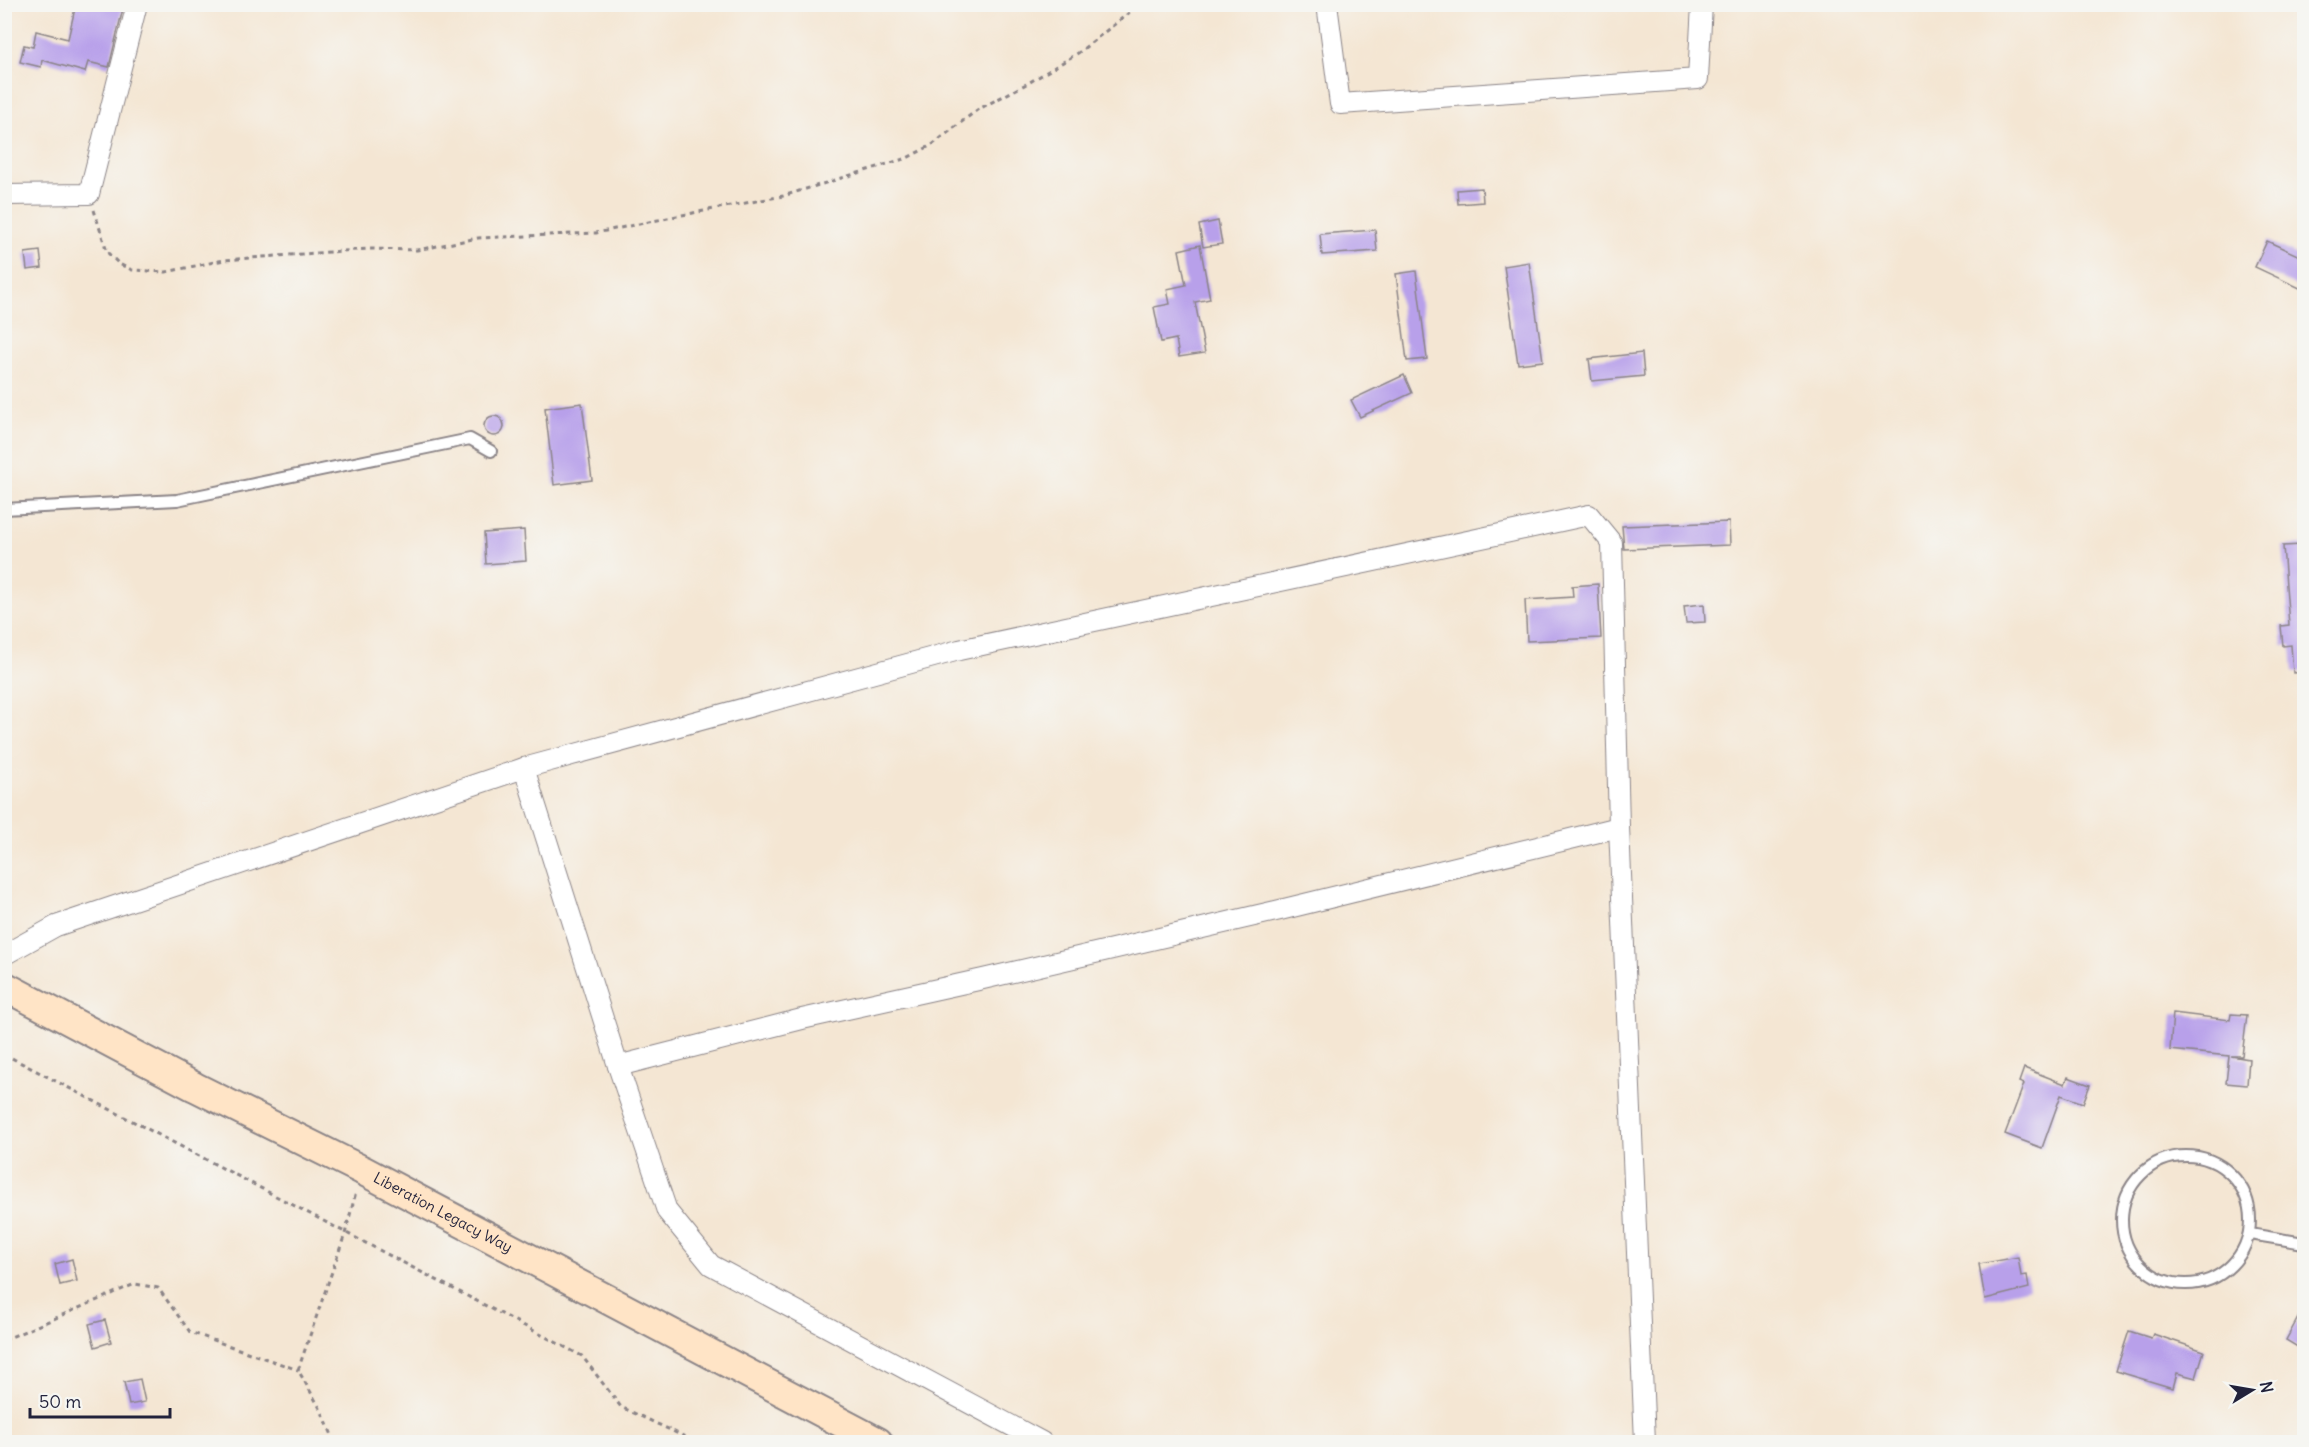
<svg xmlns="http://www.w3.org/2000/svg" width="2309" height="1447" font-family="Delius,sans-serif">
<style>
.building{fill:#b8a0ea}
.lines{fill:none;stroke-linecap:round;stroke-linejoin:round}
.service-casing{stroke:#8b8487;stroke-width:14}
.minor-casing{stroke:#8b8487;stroke-width:22}
.secondary-casing{stroke:#8b8487;stroke-width:32}
.path{stroke:#8b8487;stroke-width:3;stroke-dasharray:4.5 4.5;stroke-linecap:butt}
.service{stroke:#fff;stroke-width:10}
.minor{stroke:#fff;stroke-width:20}
.secondary{stroke:#ffe4c6;stroke-width:28}
.labels{text-anchor:middle;stroke-width:4.5;stroke-linejoin:round;paint-order:stroke}
.street-label{font-size:15px;fill:#22223b;stroke:#f6f6f2}
</style>
<rect width="100%" height="100%" fill="#f6f6f2"/>
<filter id="ink" filterUnits="userSpaceOnUse"><feTurbulence type="fractalNoise" baseFrequency=".0167" numOctaves="2"/><feDisplacementMap in="SourceGraphic" scale="12" xChannelSelector="R" yChannelSelector="G"/><feConvolveMatrix kernelMatrix="1 2 1 2 8 2 1 2 1" color-interpolation-filters="sRGB"/></filter>
<filter id="wash" filterUnits="userSpaceOnUse"><feTurbulence type="fractalNoise" baseFrequency=".008" numOctaves="4" result="noise"/><feDisplacementMap in="SourceGraphic" scale="24" xChannelSelector="R" yChannelSelector="G"/><feGaussianBlur stdDeviation="1.35" result="paint"/><feColorMatrix in="noise" values="0 0 0 0 0 0 0 0 0 0 0 0 0 0 0 0 0 1.4 0 .05"/><feComposite in="paint" operator="in"/></filter>
<g filter="url(#wash)">
<rect width="100%" height="100%" fill="#f4e6d3"/>
<g id="blocks">
<g class="building">
<path d="M76 4H124L109 67 88 62 85 72 42 60 41 67 20 62 24 45 33 47 36 31 68 39Z"/>
<path d="M1482 188 1483 202 1458 204 1457 190Z"/>
<path d="M1218 221 1222 244 1203 247 1199 225Z"/>
<path d="M1375 230 1377 251 1322 255 1320 234Z"/>
<path d="M2267 241 2304 258V290L2255 267Z"/>
<path d="M1200 245 1210 299 1195 302 1205 353 1179 357 1176 339 1161 342 1154 307 1170 304 1167 289 1186 285 1179 250Z"/>
<path d="M40 251 42 268 27 270 25 253Z"/>
<path d="M1529 262 1543 361 1518 364 1504 266Z"/>
<path d="M1416 271 1427 359 1407 361 1396 274Z"/>
<path d="M1642 353 1644 376 1592 381 1589 359Z"/>
<path d="M1404 375 1412 393 1360 417 1351 400Z"/>
<path d="M582 403 592 480 554 485 545 408Z"/>
<circle cx="494" cy="426" r="10"/>
<path d="M1729 522 1730 545 1624 549 1622 526Z"/>
<path d="M524 530 526 561 486 564 484 533Z"/>
<path d="M2302 545 2304 574V672L2293 673 2291 645 2283 646 2281 626 2289 625 2283 546Z"/>
<path d="M1598 584 1601 638 1527 641 1525 600 1573 597 1572 586Z"/>
<path d="M1704 604 1705 622 1686 623 1684 606Z"/>
<path d="M2173 1013 2230 1020 2231 1014 2247 1015 2242 1056H2231L2249 1059 2247 1085 2226 1083 2229 1056 2170 1050Z"/>
<path d="M2024 1068 2065 1084 2068 1077 2090 1085 2083 1103 2061 1095 2042 1148 2005 1134 2024 1084 2019 1082Z"/>
<path d="M2018 1257 2021 1276 2027 1275 2029 1288 1985 1299 1979 1264Z"/>
<path d="M72 1259 77 1281 60 1285 55 1264Z"/>
<path d="M2304 1307V1351L2286 1340Z"/>
<path d="M105 1320 111 1342 95 1347 89 1324Z"/>
<path d="M2129 1331 2151 1338 2153 1334 2204 1351 2196 1378 2177 1373 2173 1388 2116 1371Z"/>
<path d="M140 1379 145 1402 129 1405 124 1382Z"/>
</g>
</g>
</g>
<g filter="url(#ink)">
<use href="#blocks" fill-opacity="0" stroke="#8b8487" stroke-width="1.5"/>
<g class="lines">
<g class="service-casing">
<g id="service">
<path d="M4 509 177 500 470 439 491 451"/>
<circle cx="2186" cy="1220" r="64"/>
<path d="M2250 1234 2304 1243"/>
</g>
</g>
<g class="minor-casing">
<g id="minor">
<path d="M1327 4 1340 104 1698 79 1702 4"/>
<path d="M4 195 89 194 137 4"/>
<path d="M524 768 618 1066 667 1211 711 1265 1042 1442"/>
<path d="M4 955 56 926 524 768 959 650 1589 515 1612 543 1619 827 1645 1442"/>
<path d="M618 1066 802 1019 983 979 1280 910 1619 827"/>
</g>
</g>
<g class="secondary-casing">
<g id="secondary">
<path id="s1" d="M4 986 195 1087 362 1170 878 1442"/>
</g>
</g>
<g class="path">
<path d="M94 210 107 252 119 264 132 270 166 272 224 260 369 249 417 250 478 238 596 233 677 216 783 196 907 158 932 145 977 110 1030 82 1078 53 1130 12"/>
<path d="M4 1054 582 1356 621 1407 696 1442"/>
<path d="M4 1340 135 1284 158 1288 190 1332 298 1370"/>
<path d="M335 1442 321 1410 298 1370 345 1234 356 1192"/>
</g>
<use href="#service" class="service"/>
<use href="#minor" class="minor"/>
<use href="#secondary" class="secondary"/>
</g>
</g>
<g class="labels">
<g class="street-label">
<text dy="5" stroke="none"><textPath href="#s1" startOffset="494">Liberation Legacy Way</textPath></text>
</g>
</g>
<rect width="2309" height="1447" fill="none" stroke="#f6f6f2" stroke-width="24"/>
<g transform="translate(2252 1390) rotate(79)" stroke="#f6f6f2" stroke-width="4.5" paint-order="stroke">
<path d="M0-4.5L10 22L0 15L-10 22Z" fill="#22223b"/>
<text y="-9" font-size="16" font-weight="bold" text-anchor="middle" fill="#22223b">N</text>
</g>
<path d="M30 1408v9h140v-9" fill="none" stroke="#22223b" stroke-width="3"/>
<text x="39" y="1408" font-size="18" fill="#22223b" stroke="#f6f6f2" stroke-width="4.5" paint-order="stroke">50 m</text>
</svg>
